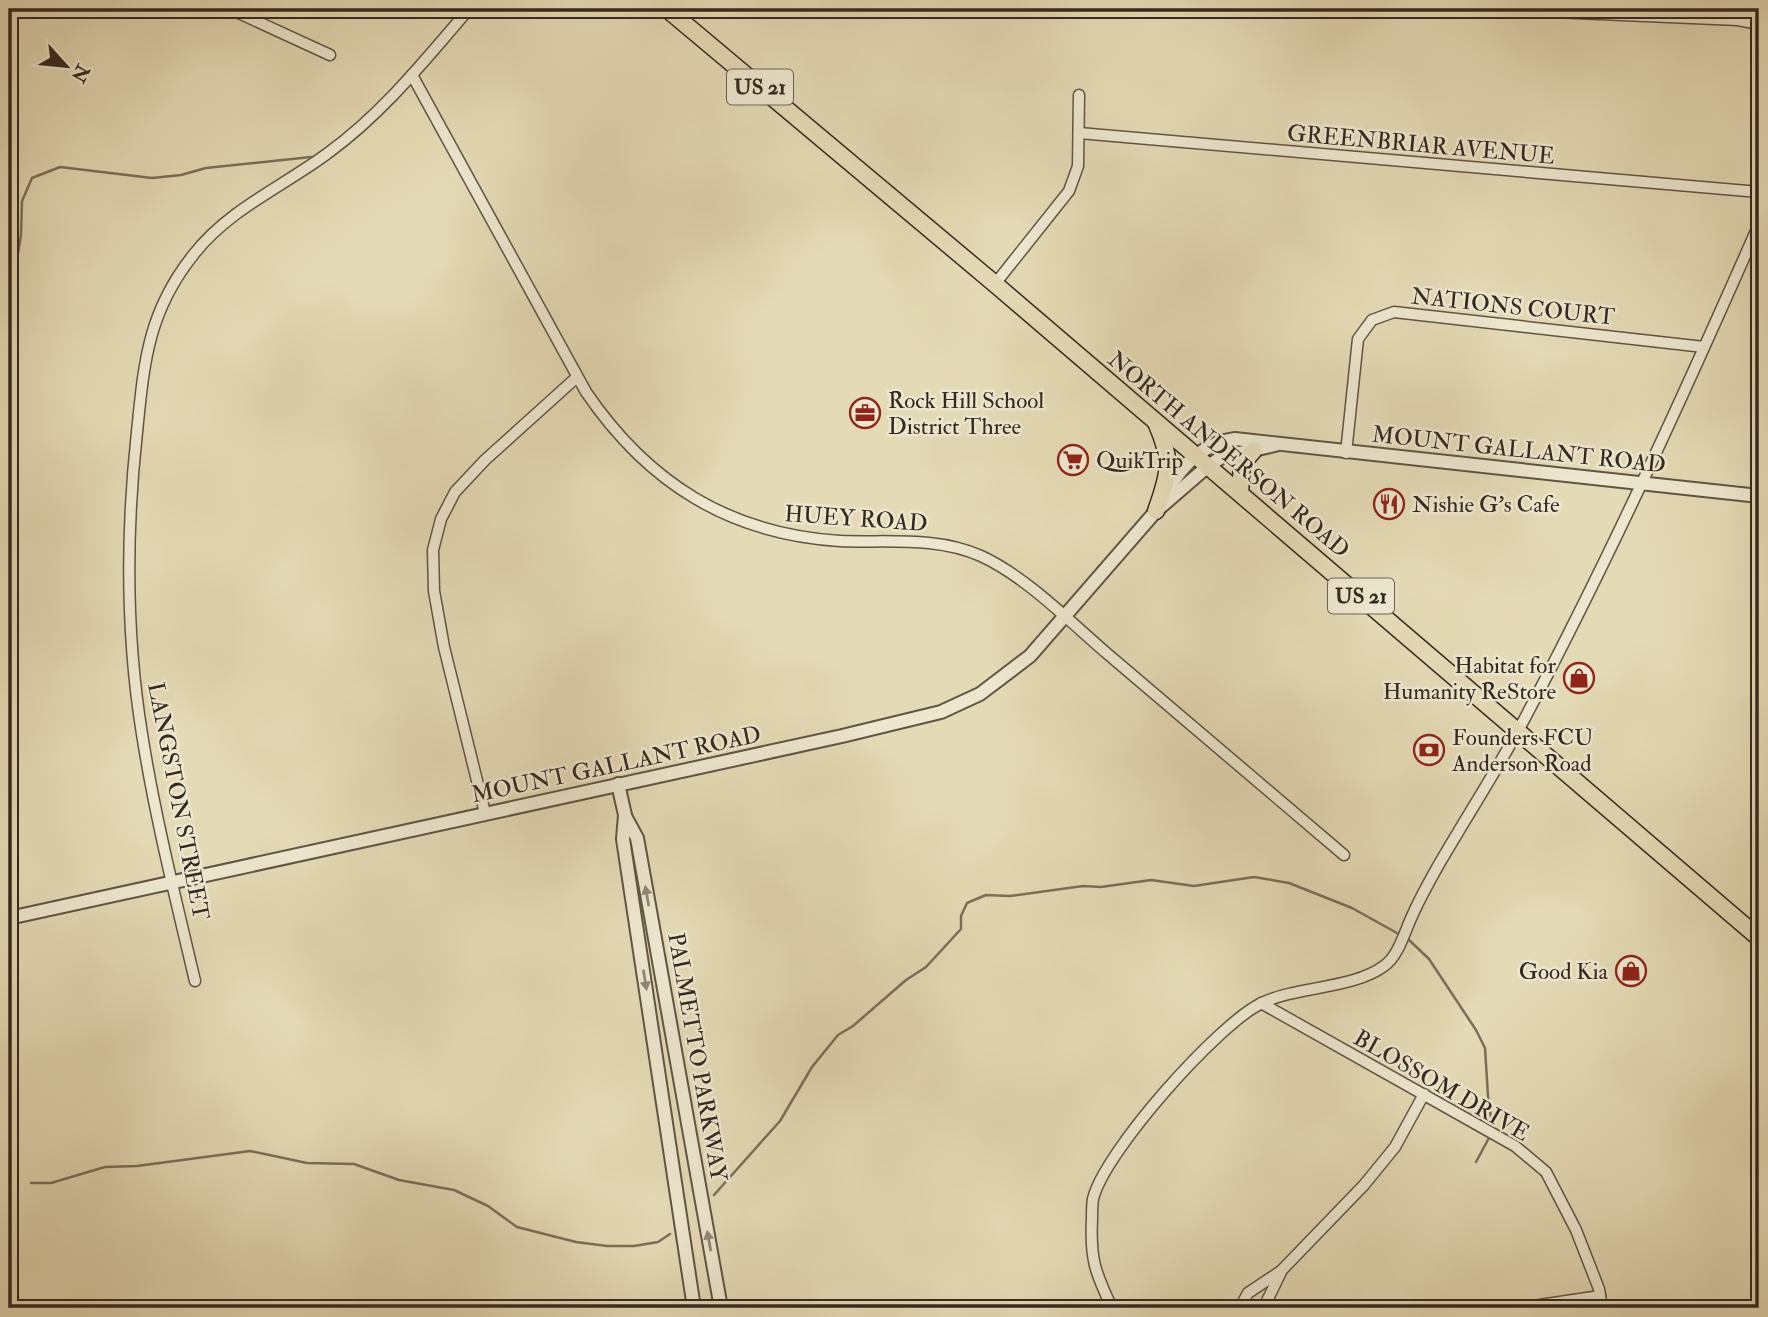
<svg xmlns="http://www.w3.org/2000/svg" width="1768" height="1317" font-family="'IM FELL Double Pica',serif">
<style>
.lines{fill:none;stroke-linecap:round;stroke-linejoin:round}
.stream{stroke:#7a6f5a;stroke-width:2.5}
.minor-casing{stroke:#605544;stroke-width:13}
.tertiary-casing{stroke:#605544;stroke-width:16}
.primary-casing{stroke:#34291f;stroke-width:19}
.minor{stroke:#ede7cf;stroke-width:10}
.tertiary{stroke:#ede7cf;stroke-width:12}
.primary{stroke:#e4dab5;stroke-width:16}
.oneway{fill:#908877}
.labels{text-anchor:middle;stroke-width:5;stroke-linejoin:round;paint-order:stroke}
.shield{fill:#ede7cf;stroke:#6c6254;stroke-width:2}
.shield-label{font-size:21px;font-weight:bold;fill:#34291f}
.street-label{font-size:23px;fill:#34291f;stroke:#ede7cf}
.poi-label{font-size:23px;fill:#34291f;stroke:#ede7cf;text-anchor:start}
</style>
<rect width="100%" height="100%" fill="#e4dab5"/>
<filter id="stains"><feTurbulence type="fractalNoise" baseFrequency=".00286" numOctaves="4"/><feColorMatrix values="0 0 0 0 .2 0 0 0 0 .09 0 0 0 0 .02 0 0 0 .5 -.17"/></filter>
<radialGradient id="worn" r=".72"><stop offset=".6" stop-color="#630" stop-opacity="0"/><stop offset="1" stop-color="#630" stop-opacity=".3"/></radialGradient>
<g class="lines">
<g class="stream">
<path d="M9 277 16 265 21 235 22 201 32 178 60 167 152 178 181 175 206 168 311 157"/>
<path d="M1408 939 1429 959 1476 1030 1485 1048 1488 1096 1492 1125"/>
<path d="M1476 1162 1490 1136"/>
<path d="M31 1183H51L105 1167 137 1166 250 1151 307 1163 354 1164 399 1180 454 1190 488 1206 517 1227 576 1242 607 1246H634L658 1242 670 1234"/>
<path d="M714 1195 780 1121 812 1067 838 1035 853 1026 906 980 926 967 961 929V916L967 903 986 895 1010 896 1083 886 1101 887 1151 880 1194 886 1254 877 1289 883 1352 908 1397 933"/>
</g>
<g class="minor-casing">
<g id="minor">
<path d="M230 9 330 55"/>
<path d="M1483 9 1738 20 1759 24"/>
<path d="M1723 19V9"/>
<path d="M412 75 586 392C648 483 729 534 840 541 887 543 936 536 981 556 1027 577 1072 624 1110 656 1188 723 1266 789 1344 855"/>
<path d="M1079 133 1759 192"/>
<path d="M995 284 1069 191 1078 166 1079 95"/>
<path d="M1346 453 1358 339 1372 320 1394 312 1704 347"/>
<path d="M485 813 444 647 434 591 433 550 441 519 455 492 485 460 577 377"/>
<path d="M195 981C176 900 155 817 142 734 126 635 126 532 137 432 144 362 148 311 194 254 229 209 284 186 328 153 383 113 425 60 469 9"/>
<path d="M1261 1003 1515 1146 1546 1172 1576 1230 1599 1289 1602 1308"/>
<path d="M1112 1308C1095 1272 1090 1259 1092 1219 1092 1212 1092 1205 1093 1199 1104 1152 1219 1023 1262 1003 1297 986 1353 989 1384 966 1399 956 1405 930 1413 914 1420 898 1429 882 1438 866 1467 816 1499 767 1526 716 1611 555 1686 390 1759 224"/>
<path d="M1244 1308 1242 1304 1248 1293 1281 1271 1364 1185 1395 1147 1424 1094"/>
<path d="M1260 1308 1266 1303 1281 1272"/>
<path d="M1520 1308 1600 1296"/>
</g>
</g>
<g class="tertiary-casing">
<g id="tertiary">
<path d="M1166 493C1181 466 1203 443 1235 439L1759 496"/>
<path d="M618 784 625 815 623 839 694 1308"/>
<path d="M625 816 637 838 721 1308"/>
<path d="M9 918 842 736 941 712 980 694 1030 656 1156 511 1208 466 1222 457 1275 445"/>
</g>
</g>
<g class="primary-casing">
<g id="primary">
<path d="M667 9 995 284 1759 938"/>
<path d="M1240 493 1242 464 1254 450"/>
<path d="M1156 511C1169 475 1173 461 1157 425"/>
</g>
</g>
<use href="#minor" class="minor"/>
<use href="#tertiary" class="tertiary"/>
<use href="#primary" class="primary"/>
</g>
<defs><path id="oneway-solid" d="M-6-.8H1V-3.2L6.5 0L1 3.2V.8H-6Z" transform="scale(1.75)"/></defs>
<g class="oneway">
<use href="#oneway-solid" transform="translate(647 896) rotate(-100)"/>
<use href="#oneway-solid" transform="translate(645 980) rotate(81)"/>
<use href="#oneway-solid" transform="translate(709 1241) rotate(-100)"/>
</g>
<defs>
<g id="office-ring" transform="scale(1.575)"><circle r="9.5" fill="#ede7cf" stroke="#8f2418" stroke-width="1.5"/><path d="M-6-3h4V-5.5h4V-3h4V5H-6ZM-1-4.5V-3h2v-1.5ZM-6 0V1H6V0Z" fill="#8f2418"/></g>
<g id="supermarket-ring" transform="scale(1.575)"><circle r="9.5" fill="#ede7cf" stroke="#8f2418" stroke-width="1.5"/><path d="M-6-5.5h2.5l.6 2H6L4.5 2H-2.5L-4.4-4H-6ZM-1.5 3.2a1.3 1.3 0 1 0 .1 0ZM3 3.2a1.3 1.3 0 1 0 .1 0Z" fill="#8f2418"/></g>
<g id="restaurant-ring" transform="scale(1.575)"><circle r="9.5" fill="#ede7cf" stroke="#8f2418" stroke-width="1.5"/><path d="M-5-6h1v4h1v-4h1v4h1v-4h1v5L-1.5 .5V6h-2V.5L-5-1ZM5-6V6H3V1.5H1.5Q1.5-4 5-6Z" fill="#8f2418"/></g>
<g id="shop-ring" transform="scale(1.575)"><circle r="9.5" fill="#ede7cf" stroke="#8f2418" stroke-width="1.5"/><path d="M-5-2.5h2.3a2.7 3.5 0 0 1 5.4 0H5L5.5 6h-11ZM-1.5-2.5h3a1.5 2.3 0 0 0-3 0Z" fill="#8f2418"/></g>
<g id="bank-ring" transform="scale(1.575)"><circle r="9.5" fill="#ede7cf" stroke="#8f2418" stroke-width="1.5"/><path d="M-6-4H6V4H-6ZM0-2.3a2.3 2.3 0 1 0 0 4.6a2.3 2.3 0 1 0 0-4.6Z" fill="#8f2418"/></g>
</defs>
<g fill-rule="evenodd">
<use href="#office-ring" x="865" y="413"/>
<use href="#supermarket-ring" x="1073" y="460"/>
<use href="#restaurant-ring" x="1389" y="504"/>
<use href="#shop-ring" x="1579" y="678"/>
<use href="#bank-ring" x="1429" y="750"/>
<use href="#shop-ring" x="1631" y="971"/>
</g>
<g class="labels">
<g class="shield">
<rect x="727" y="69.5" width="66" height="35" rx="5"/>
<rect x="1328" y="578.5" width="66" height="35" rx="5"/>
</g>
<g class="shield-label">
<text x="760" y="94">US 21</text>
<text x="1361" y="603">US 21</text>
</g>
<g class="street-label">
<text transform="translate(1421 144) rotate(5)" y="8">GREENBRIAR AVENUE</text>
<text transform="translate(1513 306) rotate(6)" y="8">NATIONS COURT</text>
<text transform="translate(1519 449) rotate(6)" y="8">MOUNT GALLANT ROAD</text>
<text transform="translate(1229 454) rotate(40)" y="8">NORTH ANDERSON ROAD</text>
<text transform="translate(856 518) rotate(4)" y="8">HUEY ROAD</text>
<text transform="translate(616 764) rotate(-12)" y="8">MOUNT GALLANT ROAD</text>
<text transform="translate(179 801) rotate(79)" y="8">LANGSTON STREET</text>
<text transform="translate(698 1057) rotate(80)" y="8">PALMETTO PARKWAY</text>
<text transform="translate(1442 1085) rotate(30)" y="8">BLOSSOM DRIVE</text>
</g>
<g class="poi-label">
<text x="888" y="408">Rock Hill School<tspan x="888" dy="26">District Three</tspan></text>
<text x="1096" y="468">QuikTrip</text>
<text x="1412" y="512">Nishie G's Cafe</text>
<text x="1556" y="673" text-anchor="end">Habitat for<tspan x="1556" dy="26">Humanity ReStore</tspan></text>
<text x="1452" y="745">Founders FCU<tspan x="1452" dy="26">Anderson Road</tspan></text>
<text x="1608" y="979" text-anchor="end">Good Kia</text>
</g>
</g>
<rect width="1768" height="1317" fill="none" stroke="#e4dab5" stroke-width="35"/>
<rect x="10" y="10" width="1747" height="1296" fill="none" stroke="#34291f" stroke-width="3.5"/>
<rect x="18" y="18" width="1733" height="1282" fill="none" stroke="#34291f" stroke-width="2"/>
<g transform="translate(66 66) rotate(117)" stroke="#ede7cf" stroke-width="5" paint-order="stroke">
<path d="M0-5L12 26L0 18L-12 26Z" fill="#34291f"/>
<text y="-10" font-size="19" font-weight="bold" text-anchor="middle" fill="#34291f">N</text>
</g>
<rect width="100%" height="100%" filter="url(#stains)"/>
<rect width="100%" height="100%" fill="url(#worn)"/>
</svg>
